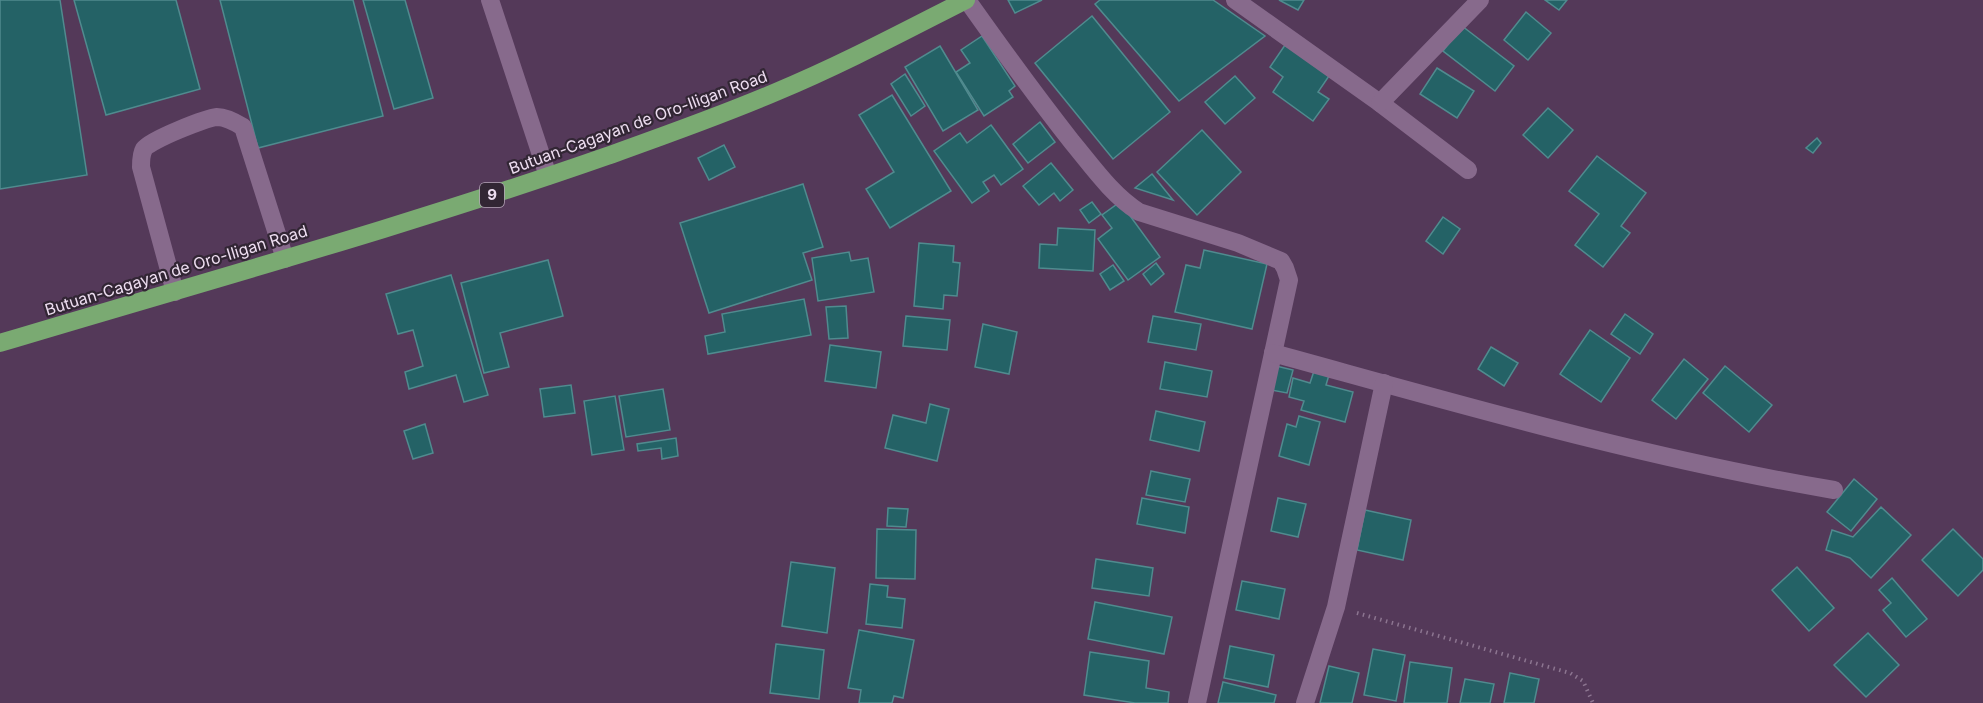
<svg xmlns="http://www.w3.org/2000/svg" width="1983" height="703" font-family="Inter,sans-serif">
<style>
.building{fill:#246266;stroke:#508b8f;stroke-width:1.5}
.lines{fill:none;stroke-linecap:round;stroke-linejoin:round}
.path{stroke:#8c7590;stroke-width:4;stroke-dasharray:1.5 4.5;stroke-linecap:butt}
.minor{stroke:#876a8c;stroke-width:18}
.highway{stroke:#7aaa72;stroke-width:18}
.labels{text-anchor:middle;stroke-width:4.5;stroke-linejoin:round;paint-order:stroke}
.shield{fill:#322634;stroke:#b5a6b8;stroke-width:1.5}
.shield-label{font-size:15px;font-weight:bold;fill:#edddf0}
.street-label{font-size:16px;fill:#edddf0;stroke:#322634}
</style>
<rect width="100%" height="100%" fill="#543959"/>
<g class="building">
<path d="M0 0H60L87 175 0 189Z"/>
<path d="M74 0H176L200 89 106 115Z"/>
<path d="M220 0H353L383 116 258 148Z"/>
<path d="M363 0H405L433 98 394 109Z"/>
<path d="M1008 0H1042L1015 13Z"/>
<path d="M1100 0H1213L1265 36 1179 101 1095 4Z"/>
<path d="M1279 0H1304L1298 10Z"/>
<path d="M1545 0H1567L1559 10Z"/>
<path d="M1526 12 1551 33 1528 60 1504 40Z"/>
<path d="M1092 16 1170 112 1113 159 1035 63Z"/>
<path d="M1462 26 1514 66 1495 91 1443 51Z"/>
<path d="M982 36 1015 86 1009 91 1013 97 984 116 956 72 970 63 961 50Z"/>
<path d="M1285 45 1329 76 1318 92 1329 99 1313 121 1273 92 1283 77 1270 67Z"/>
<path d="M940 46 978 110 943 131 905 67Z"/>
<path d="M1437 68 1474 91 1457 118 1420 94Z"/>
<path d="M905 74 925 106 911 116 891 84Z"/>
<path d="M1235 76 1255 98 1225 124 1205 102Z"/>
<path d="M892 95 951 191 890 228 866 189 894 172 859 115Z"/>
<path d="M1548 108 1573 130 1548 158 1523 135Z"/>
<path d="M1040 122 1055 142 1028 163 1013 144Z"/>
<path d="M991 125 1023 169 1001 185 994 175 983 182 989 191 972 203 934 151 960 133 967 143Z"/>
<path d="M1202 130 1241 172 1197 215 1157 172Z"/>
<path d="M1817 138 1821 143 1813 153 1806 148Z"/>
<path d="M724 145 735 167 709 180 698 158Z"/>
<path d="M1597 156 1646 193 1621 226 1630 233 1603 267 1575 245 1599 214 1569 191Z"/>
<path d="M1051 163 1073 190 1060 201 1054 193 1039 205 1023 186Z"/>
<path d="M1152 174 1173 200 1135 188Z"/>
<path d="M803 184 823 247 803 253 812 280 709 313 680 223Z"/>
<path d="M1092 202 1101 214 1089 223 1080 210Z"/>
<path d="M1120 202 1160 257 1128 280 1098 239 1112 228 1102 215Z"/>
<path d="M1443 217 1460 229 1443 254 1426 241Z"/>
<path d="M1058 228 1095 230 1093 271 1039 268 1040 244 1057 245Z"/>
<path d="M919 243 954 246 953 262 960 263 957 296 944 295 943 309 914 306Z"/>
<path d="M1204 250 1267 264 1252 329 1175 312 1186 265 1200 268Z"/>
<path d="M849 252 851 261 868 258 874 292 818 301 812 258Z"/>
<path d="M548 260 563 316 500 333 509 367 484 373 461 283Z"/>
<path d="M1156 263 1164 274 1151 285 1143 274Z"/>
<path d="M1113 265 1124 281 1110 290 1100 274Z"/>
<path d="M451 275 488 395 464 402 456 375 409 389 405 372 423 366 413 330 398 334 386 294Z"/>
<path d="M804 299 811 335 708 354 705 336 725 332 722 314Z"/>
<path d="M846 306 848 338 829 339 826 307Z"/>
<path d="M1625 314 1653 334 1640 354 1611 334Z"/>
<path d="M906 316 950 320 947 350 903 346Z"/>
<path d="M1153 316 1201 324 1196 350 1148 342Z"/>
<path d="M983 324 1017 332 1009 374 975 367Z"/>
<path d="M1590 330 1630 358 1601 402 1560 374Z"/>
<path d="M830 345 881 352 876 388 825 381Z"/>
<path d="M1491 347 1518 363 1504 386 1478 369Z"/>
<path d="M1684 359 1708 379 1676 419 1652 400Z"/>
<path d="M1165 362 1212 371 1207 397 1160 389Z"/>
<path d="M1272 365 1293 370 1287 393 1266 389Z"/>
<path d="M1725 366 1772 405 1749 432 1703 393Z"/>
<path d="M1314 371 1329 375 1326 385 1353 392 1345 422 1301 410 1304 401 1289 397 1293 378 1310 383Z"/>
<path d="M571 385 575 413 544 417 540 389Z"/>
<path d="M663 389 670 430 626 437 619 396Z"/>
<path d="M615 396 624 450 592 455 584 401Z"/>
<path d="M930 404 949 409 937 461 885 448 893 415 926 423Z"/>
<path d="M1156 411 1205 422 1199 451 1150 440Z"/>
<path d="M1299 416 1320 422 1309 465 1279 456 1287 424 1296 427Z"/>
<path d="M425 424 433 453 413 459 404 431Z"/>
<path d="M676 438 678 456 662 459 661 448 638 451 637 444Z"/>
<path d="M1151 471 1190 479 1185 502 1146 495Z"/>
<path d="M1854 479 1877 499 1851 531 1827 512Z"/>
<path d="M1142 498 1189 507 1185 533 1137 524Z"/>
<path d="M1278 498 1306 504 1298 537 1271 531Z"/>
<path d="M1881 507 1911 535 1871 578 1850 558 1826 550 1832 530 1853 537Z"/>
<path d="M888 508 908 509 906 527 887 526Z"/>
<path d="M1365 510 1411 520 1403 560 1357 550Z"/>
<path d="M877 529 916 530 915 579 876 578Z"/>
<path d="M1953 529 1983 559V570L1958 596 1922 560Z"/>
<path d="M1096 559 1153 568 1149 596 1092 588Z"/>
<path d="M791 562 835 568 827 633 782 626Z"/>
<path d="M1797 567 1834 608 1809 631 1772 590Z"/>
<path d="M1892 578 1927 619 1906 637 1883 610 1891 603 1879 590Z"/>
<path d="M1242 581 1285 589 1279 619 1236 610Z"/>
<path d="M870 584 888 586 887 597 905 599 902 628 866 624Z"/>
<path d="M1095 602 1172 617 1164 654 1088 639Z"/>
<path d="M859 630 914 640 903 698 894 696 892 703H859L861 690 848 688Z"/>
<path d="M1868 633 1899 665 1866 697 1834 665Z"/>
<path d="M776 644 824 650 819 699 770 693Z"/>
<path d="M1230 646 1274 655 1268 687 1224 678Z"/>
<path d="M1373 649 1405 655 1396 701 1364 695Z"/>
<path d="M1090 652 1149 661 1146 688 1169 692 1168 703H1135L1084 695Z"/>
<path d="M1410 662 1452 668 1447 703H1404Z"/>
<path d="M1329 666 1359 673 1352 703H1320Z"/>
<path d="M1510 673 1539 679 1534 703H1504Z"/>
<path d="M1465 679 1494 684 1490 703H1460Z"/>
<path d="M1223 682 1276 695 1274 703H1218Z"/>
</g>
<g class="lines">
<path class="path" d="M1357 613 1570 673 1583 681 1593 703"/>
<g class="minor">
<path d="M490 0 548 176"/>
<path d="M967 0C1001 48 1035 95 1072 142 1092 166 1112 195 1139 212L1238 243 1269 256 1281 261 1285 268 1289 280 1197 703"/>
<path d="M1235 0 1380 103 1468 170"/>
<path d="M1380 103 1480 0"/>
<path d="M175 292 141 167C141 161 141 154 144 149 150 140 206 118 217 117 226 117 235 122 243 127L285 259"/>
<path d="M1273 353C1459 404 1643 458 1834 490"/>
<path d="M1305 703 1336 607 1384 383"/>
</g>
<path class="highway" d="M0 343C203 282 407 226 607 156 663 136 720 116 776 92 841 65 903 32 966 0"/>
</g>
<g class="labels">
<rect class="shield" x="480" y="183" width="24" height="24" rx="4.5"/>
<g class="shield-label">
<text x="492" y="200">9</text>
</g>
<g class="street-label">
<text transform="translate(638 122) rotate(-20)" y="6">Butuan-Cagayan de Oro-Iligan Road</text>
<text transform="translate(176 270) rotate(-17)" y="6">Butuan-Cagayan de Oro-Iligan Road</text>
</g>
</g>
</svg>
